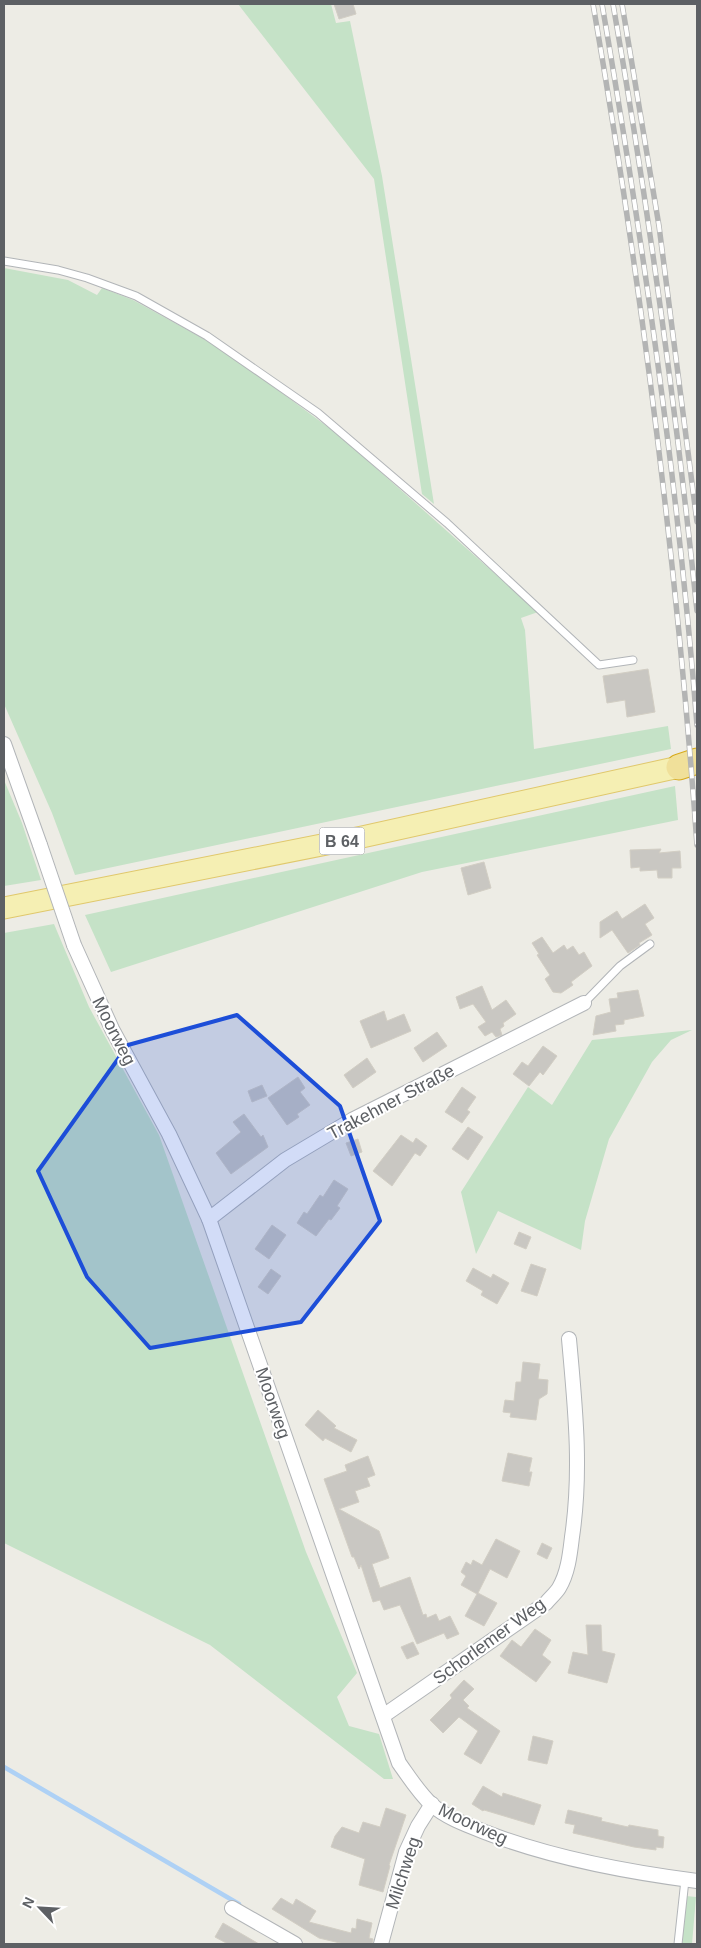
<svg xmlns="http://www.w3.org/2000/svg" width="701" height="1948" font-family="Helvetica,sans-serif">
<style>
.green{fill:#c5e2c7}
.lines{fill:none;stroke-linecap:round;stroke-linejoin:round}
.stream{stroke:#aed1f5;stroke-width:4.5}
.building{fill:#c9c7c2;stroke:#d2cec4}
.lane-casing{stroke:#b2b5b8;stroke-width:9}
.street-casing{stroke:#b2b5b8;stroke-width:16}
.primary-casing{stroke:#e0c86c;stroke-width:23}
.highway-casing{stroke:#d7aa1c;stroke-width:27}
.lane{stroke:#fff;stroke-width:7}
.street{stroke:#fff;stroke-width:14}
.primary{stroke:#f5efb3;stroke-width:21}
.highway{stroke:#f0e09a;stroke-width:25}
.rail-casing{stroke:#b3b4b4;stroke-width:5.5}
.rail{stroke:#fff;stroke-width:4;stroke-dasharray:11;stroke-linecap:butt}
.street-bridge-casing{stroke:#b2b5b8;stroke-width:16;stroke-linecap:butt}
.street-bridge{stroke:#fff;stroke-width:14}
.marked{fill:#1d4ed8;fill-opacity:0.2;stroke:#1d4ed8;stroke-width:4;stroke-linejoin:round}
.labels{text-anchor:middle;stroke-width:4;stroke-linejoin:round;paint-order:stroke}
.shield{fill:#fff;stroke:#8e9092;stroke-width:1}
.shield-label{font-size:16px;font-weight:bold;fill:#5d6064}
.street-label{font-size:18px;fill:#5d6064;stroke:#fff}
</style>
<rect width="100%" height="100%" fill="#edece5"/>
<g class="green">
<path d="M238 4H331L336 23 350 21 382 176 434 504 422 494 374 179Z"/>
<path d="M4 268 68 280 97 295 102 288 133 300 204 339 236 359 340 436 538 612 521 618 525 630 534 749 668 726 671 749 75 875 52 813 4 704Z"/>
<path d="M4 780 22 823 41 880 4 886Z"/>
<path d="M675 786 678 820 422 872 111 972 85 915Z"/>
<path d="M54 924 89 1007 159 1135 306 1552 357 1673 337 1697 349 1726 379 1734 393 1779H384L210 1645 4 1543V933Z"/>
<path d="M692 1030 671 1040 652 1062 609 1139 585 1221 581 1250 498 1211 476 1254 461 1192 528 1087 552 1105 592 1040Z"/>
<path d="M686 1896 696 1897 692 1944H682Z"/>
</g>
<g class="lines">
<path class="stream" d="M4 1767 239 1904"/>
</g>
<g class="building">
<path d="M334 4H353L356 14 339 19Z"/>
<path d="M648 669 655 712 627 717 625 700 607 703 603 676Z"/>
<path d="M661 849 659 853 680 851 681 868H672V878H658L657 870 640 871V867L631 868 630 850Z"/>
<path d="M484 862 491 888 468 895 461 868Z"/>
<path d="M645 904 654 918 645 924 652 935 639 943 640 945 628 953 612 930 600 938V922L617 911 622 919Z"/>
<path d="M542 937 553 953 564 945 567 950 573 946 579 955 584 952 592 966 571 982 573 985 561 993 553 992 545 979 550 975 537 955 539 954 532 943Z"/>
<path d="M482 986 492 1010 506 1000 516 1014 503 1023 504 1026 500 1029 502 1035 496 1037 492 1032 485 1036 478 1027 486 1022 473 1004 460 1009 456 997Z"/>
<path d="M638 990 644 1016 624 1020V1024L615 1025 616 1031 593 1035 596 1016 611 1012 609 999 618 998 617 993Z"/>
<path d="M384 1011 387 1021 404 1014 411 1031 371 1048 360 1021Z"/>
<path d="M437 1032 447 1046 423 1062 414 1048Z"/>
<path d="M543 1046 557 1056 543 1075 540 1072 529 1086 513 1074 522 1062 528 1066Z"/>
<path d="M367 1058 376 1072 353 1088 344 1075Z"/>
<path d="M298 1077 305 1088 300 1092 310 1105 297 1114 299 1117 287 1125 268 1098Z"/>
<path d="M262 1085 267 1096 252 1102 248 1091Z"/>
<path d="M462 1087 476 1097 467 1110 470 1112 462 1123 445 1112Z"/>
<path d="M244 1114 261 1137 263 1135 268 1147 231 1174 216 1153 241 1132 233 1122Z"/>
<path d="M468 1127 483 1137 468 1160 452 1149Z"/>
<path d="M401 1135 413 1143 416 1138 427 1146 420 1156 415 1153 392 1186 373 1171Z"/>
<path d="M358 1139 362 1152 351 1156 346 1143Z"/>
<path d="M334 1180 348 1189 337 1206 340 1208 331 1220 329 1219 316 1236 297 1223 304 1212 307 1214 320 1195 323 1197Z"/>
<path d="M272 1225 286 1235 269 1259 255 1249Z"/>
<path d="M519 1232 531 1237 526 1249 514 1244Z"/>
<path d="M531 1264 546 1269 537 1296 521 1291Z"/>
<path d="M473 1268 491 1278 493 1274 509 1283 497 1304 481 1295 483 1291 466 1281Z"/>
<path d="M271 1269 281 1276 268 1294 258 1287Z"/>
<path d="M523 1362 540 1364 538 1379 548 1380 547 1394 539 1399 536 1420 510 1417 511 1413 503 1412 505 1400 514 1401 516 1382H521Z"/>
<path d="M318 1410 336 1426 334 1428 357 1440 351 1452 325 1438 323 1441 305 1425Z"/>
<path d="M508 1453 532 1458 529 1472H532L529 1486 502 1481Z"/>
<path d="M368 1456 375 1475 367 1478 370 1486 355 1491 359 1502 339 1509 379 1531 389 1558 372 1564 380 1588 410 1577 423 1615 426 1614 427 1618 436 1614 439 1621 450 1616 459 1634 447 1639 444 1633 417 1644 400 1605 384 1610 380 1600 373 1602 361 1565 359 1569 354 1557H352L324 1479 347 1471 345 1465Z"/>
<path d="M496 1539 520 1551 507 1578 490 1569 478 1593 497 1603 484 1626 465 1616 477 1594 461 1585 466 1576 461 1572 466 1562 471 1565 473 1560 482 1565Z"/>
<path d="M542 1543 552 1548 547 1559 537 1554Z"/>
<path d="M586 1625H601L602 1651 615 1654 607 1683 568 1673 573 1652 588 1655Z"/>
<path d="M535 1629 551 1640 542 1655 551 1662 536 1682 500 1656 512 1640 521 1647Z"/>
<path d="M413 1642 419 1654 407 1659 401 1647Z"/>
<path d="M464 1680 474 1689 463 1700 469 1706 467 1708 500 1731 481 1764 464 1754 478 1731 459 1717 443 1733 430 1720 452 1698 450 1695Z"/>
<path d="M533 1736 553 1741 547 1764 528 1760Z"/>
<path d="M483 1786 502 1797 503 1793 541 1805 534 1825 484 1810 483 1811 472 1804Z"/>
<path d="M386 1808 406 1815 389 1865 390 1866 383 1892 359 1885 365 1859 331 1847 335 1836 342 1827 359 1833 363 1822 380 1827Z"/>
<path d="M568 1810 602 1818 601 1821 628 1827 629 1825 658 1830V1836L664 1837 663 1848 656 1847V1850L634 1847 573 1833 575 1825 565 1823Z"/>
<path d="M281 1898 293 1905 296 1899 316 1911 309 1922 351 1933 352 1928 356 1929 357 1919 372 1923 369 1938 373 1939 372 1944H344L319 1938 272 1909Z"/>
<path d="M223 1923 259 1944H228L215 1937Z"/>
</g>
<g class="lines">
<g class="lane-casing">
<g id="lane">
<path d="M4 261 58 270 87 278 136 296 207 336 318 413 447 523 599 665 633 660"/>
<path d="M584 1003 620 966 650 944"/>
<path d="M678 1944 685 1880"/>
</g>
</g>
<g class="street-casing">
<g id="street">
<path d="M4 744 40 845"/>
<path d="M74 945 112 1029 169 1134 209 1219 399 1763C409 1777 419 1793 432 1805 448 1819 470 1826 490 1834 556 1859 627 1872 697 1881"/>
<path d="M209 1219 285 1160 352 1120 584 1003"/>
<path d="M383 1716 546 1603C550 1598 556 1593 559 1588 568 1573 570 1554 572 1537 582 1469 575 1406 569 1339"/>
<path d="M232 1908 295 1944"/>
<path d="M381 1944 406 1852 418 1826 432 1804"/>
</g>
</g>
<g class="primary-casing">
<path id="primary" d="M4 908 362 837 679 767"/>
</g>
<g class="highway-casing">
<path id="highway" d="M679 767 697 761"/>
</g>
<use href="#lane" class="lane"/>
<use href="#street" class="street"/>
<use href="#primary" class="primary"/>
<use href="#highway" class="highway"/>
<g class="rail-casing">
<g id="rail">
<path d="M593 4C641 282 677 563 697 845"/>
<path d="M602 4C643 243 678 483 697 725"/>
<path d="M613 4C648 205 676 408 697 611"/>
<path d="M622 4 659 226 697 522"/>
</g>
</g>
<use href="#rail" class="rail"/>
<g class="street-bridge-casing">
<path id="street-bridge" d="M40 845 74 945"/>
</g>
<use href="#street-bridge" class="street-bridge"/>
</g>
<path class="marked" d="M237 1015 340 1106 380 1221 301 1322 150 1348 87 1277 38 1171 128 1045Z"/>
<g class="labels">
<rect class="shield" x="319.5" y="827.5" width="45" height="27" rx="4"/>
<g class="shield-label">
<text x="342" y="847">B 64</text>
</g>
<g class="street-label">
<text transform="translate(114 1031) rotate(63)" y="6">Moorweg</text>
<text transform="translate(391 1102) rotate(-28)" y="6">Trakehner Straße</text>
<text transform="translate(273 1403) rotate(71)" y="6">Moorweg</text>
<text transform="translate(489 1641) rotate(-36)" y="6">Schorlemer Weg</text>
<text transform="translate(473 1824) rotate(25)" y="6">Moorweg</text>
<text transform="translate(403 1873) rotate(-72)" y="6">Milchweg</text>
</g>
</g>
<rect width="701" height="1948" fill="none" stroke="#5d6064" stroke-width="10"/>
<g transform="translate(40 1908) rotate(295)" stroke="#ffffff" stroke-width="4" paint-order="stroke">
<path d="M0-4L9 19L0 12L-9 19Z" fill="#5d6064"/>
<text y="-8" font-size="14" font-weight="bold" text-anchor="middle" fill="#5d6064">N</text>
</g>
</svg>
